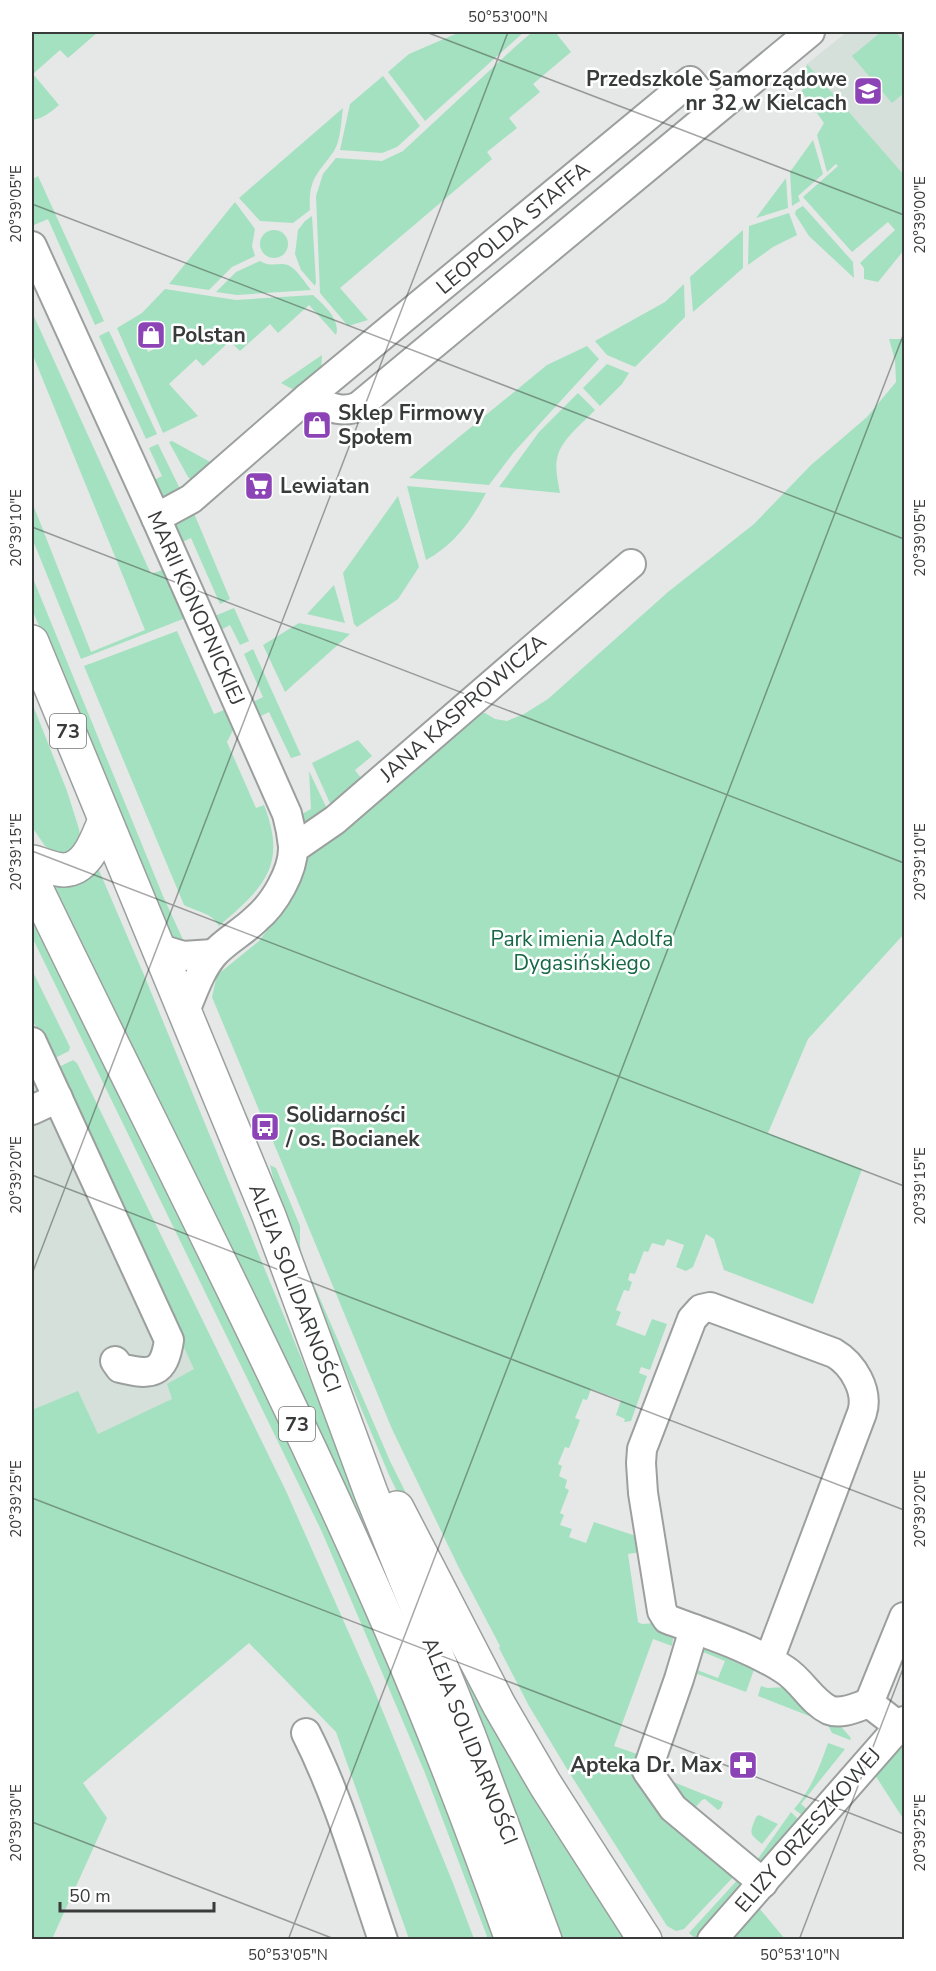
<svg xmlns="http://www.w3.org/2000/svg" width="936" height="1971" font-family="'Nunito Sans',sans-serif">
<style>
.built{fill:#d4e0d9}
.green{fill:#a4e1c0;fill-rule:evenodd}
.lines{fill:none;stroke-linecap:round;stroke-linejoin:round}
.minor-casing{stroke:#9b9f9d;stroke-width:32}
.major-casing{stroke:#9b9f9d;stroke-width:36}
.minor{stroke:#fff;stroke-width:28}
.major{stroke:#fff;stroke-width:33}
.ticks{fill:none;stroke:#393b3a;stroke-width:1.5;stroke-opacity:0.45}
.labels{text-anchor:middle;stroke-width:5;stroke-linejoin:round;paint-order:stroke}
.shield{fill:#fff;stroke:#747675;stroke-width:1.5}
.shield-label{font-size:20px;font-weight:bold;fill:#393b3a}
.poi-label{font-size:21px;font-weight:bold;fill:#393b3a;stroke:#fff;text-anchor:start}
.street-label{font-size:21px;fill:#393b3a;stroke:#fff}
.park-label{font-size:21px;fill:#166745;stroke:#fff}
.neatline{fill:none;stroke:#393b3a;stroke-width:2}
.ticks-label{font-size:15px;text-anchor:middle;fill:#393b3a}
</style>
<rect width="100%" height="100%" fill="#e5e8e6"/>
<g class="built">
<path d="M847 32H904V175L807 64Z"/>
<path d="M32 1018 206 1384 32 1471Z"/>
</g>
<g class="green">
<path d="M32 32H98L68 58 60 50 33 74 59 105C51 112 42 119 32 120Z"/>
<path d="M460 32H524L425 121 388 72 409 54Z"/>
<path d="M547 32 556 33 571 52 533 84 540 92 509 118 517 128 487 152 492 159 340 288 368 320 348 326 320 293 316 196 323 174 336 158 382 161 403 151 516 46 530 34Z"/>
<path d="M881 32H896L904 42V93L892 103 852 56Z"/>
<path d="M807 64 904 175V250L878 282 864 279V268L860 263 895 230 888 222 852 252 803 197 838 166 836 164 827 172 817 135 824 123 802 92Z"/>
<path d="M383 76 420 126 397 147 382 153 340 150 350 104Z"/>
<path d="M343 108C341 121 341 140 334 151 318 174 308 178 310 210L293 223 260 221 239 198Z"/>
<path d="M813 140 823 174 798 196 800 201 792 206 790 172Z"/>
<path d="M38 176 104 321 95 325 48 219 34 225 32 219V180Z"/>
<path d="M786 178 788 208 756 218Z"/>
<path d="M235 202 255 229 252 246 255 256 232 267 209 290 169 284Z"/>
<path d="M803 206 853 262 854 278 809 236 795 214 796 210Z"/>
<path d="M789 213 797 235 773 247 748 265 749 226Z"/>
<path d="M312 216 316 282 315 286 301 270 295 254 298 230 305 221Z"/>
<circle cx="274" cy="244" r="14"/>
<path d="M743 230V268L693 312 690 277Z"/>
<path d="M260 261C271 268 278 262 288 265 297 269 305 283 311 290L237 295 216 292 236 272Z"/>
<path d="M684 284 685 317 635 367 607 355 595 341 665 302Z"/>
<path d="M165 289 236 300 313 295C324 305 341 320 336 335L309 305 278 333 270 324 240 351 230 341 203 366 196 359 169 384 198 416 163 433 117 328 142 313ZM157 325 165 344 148 352 139 332Z"/>
<path d="M32 312 151 574 165 569 188 617 81 659 32 538V502L91 652 145 630 32 353Z"/>
<path d="M109 331 157 434 146 439 99 336Z"/>
<path d="M889 339H904V934L808 1039 768 1133 862 1169 813 1304 724 1270 714 1239 706 1234 693 1267 686 1271 676 1267 684 1245 667 1239 664 1246 652 1243 648 1252 644 1251 635 1274 630 1273 628 1280 632 1282 629 1291 624 1290 616 1310 621 1312 616 1325 645 1336 652 1319 667 1324 650 1370 641 1367 639 1373 647 1376 631 1421 624 1422 625 1419 616 1415 621 1400 591 1389 587 1400 583 1399 575 1418 580 1420 569 1448 565 1447 558 1464 562 1466 559 1476 567 1480 565 1488 569 1490 560 1513 564 1515 560 1525 572 1529 569 1537 586 1543 594 1522 642 1538 641 1552 628 1554 638 1622 642 1624 655 1623 674 1631 672 1646 653 1639 614 1746 640 1755 738 1872 684 1929 676 1931 667 1926 567 1769 529 1706 499 1648 500 1646 458 1566 392 1429 272 1139 267 1121 264 1122 212 997 217 975 259 941 289 901 305 863 314 850 476 713H485L495 719 507 721 524 714 548 699 668 592 754 524 811 465 867 417 896 382 895 360Z"/>
<path d="M587 346 599 359 514 452 489 485 409 478 547 365Z"/>
<path d="M322 355 321 371 296 391 281 383Z"/>
<path d="M607 364 629 373 622 384 600 406 583 388Z"/>
<path d="M578 393 595 410C583 423 563 438 558 455 554 467 558 481 560 493L499 487 539 432Z"/>
<path d="M172 441 212 463 193 481 188 477 169 442Z"/>
<path d="M158 444 183 495 166 499 160 498 150 482 162 476 149 448Z"/>
<path d="M407 486 486 493C471 521 455 544 426 560Z"/>
<path d="M398 496 419 567 398 599 357 627 354 624 343 573Z"/>
<path d="M193 511 230 599 220 604 191 538 178 544 174 528 178 522Z"/>
<path d="M32 576 163 896 185 944 168 938 32 609Z"/>
<path d="M334 585 345 623 307 614Z"/>
<path d="M234 608 249 641 240 645 230 625 219 631 210 618Z"/>
<path d="M299 623 350 634 285 692 263 645Z"/>
<path d="M177 631 214 714 229 708 234 728 227 742 256 808 264 805C288 866 263 888 219 926 211 912 197 912 184 905L84 666Z"/>
<path d="M253 649 301 755 291 758 269 712 257 718 251 703 263 697 244 654Z"/>
<path d="M32 703 67 791 79 829 80 837 76 846 66 853 52 851 45 846 32 827Z"/>
<path d="M358 740 372 756 355 770 364 782 333 810 312 763Z"/>
<path d="M309 771 329 813 309 824 302 820 300 815 311 809Z"/>
<path d="M95 861 144 975 426 1662 46 877Z"/>
<path d="M32 903 348 1559 501 1939H488L425 1773 322 1532 32 937Z"/>
<path d="M32 970 70 1047 69 1051 51 1060 32 1018Z"/>
<path d="M73 1060 77 1063 286 1491 372 1685 453 1883 474 1939H409L336 1732 249 1643 83 1783 107 1818 52 1939 32 1940V1410L78 1391 98 1434 172 1399 167 1384 194 1369 55 1069Z"/>
<path d="M270 1165 276 1168 300 1226V1245L302 1257 390 1461 487 1656 536 1744 658 1939 652 1938 545 1773 507 1706 412 1522 389 1475 284 1224Z"/>
<path d="M424 1581 634 1939H558Z"/>
<path d="M684 1635 755 1667 746 1692 695 1673 697 1670 718 1678 725 1661 688 1646Z"/>
<path d="M761 1686 767 1688 788 1687 838 1723 851 1738 850 1740 832 1733 827 1723 758 1696Z"/>
<path d="M828 1743 845 1749 801 1804 807 1809 802 1815 794 1809C811 1790 820 1766 828 1743Z"/>
<path d="M904 1743V1820L875 1775Z"/>
<path d="M671 1781 723 1802 721 1808 718 1810 705 1799 702 1800 691 1812Z"/>
<path d="M791 1812 798 1819 760 1863 757 1860Z"/>
<path d="M759 1815 778 1824 762 1844C748 1833 750 1833 756 1817Z"/>
<path d="M741 1876 743 1882 739 1892 696 1939 689 1933Z"/>
<path d="M759 1908 785 1939 731 1940Z"/>
</g>
<g class="lines">
<g class="minor-casing">
<g id="minor">
<path d="M32 246 156 518 287 814C290 825 292 836 293 846 294 871 274 904 256 919 243 932 225 941 213 955 199 972 193 993 184 1013"/>
<path d="M307 398C326 405 341 415 359 406L810 32"/>
<path d="M156 518 191 499 307 398 690 81 714 110"/>
<path d="M293 849 335 820 631 564"/>
<path d="M157 948 183 956 213 954"/>
<path d="M32 1042 169 1340C164 1374 152 1376 120 1368L115 1361"/>
<path d="M32 1110 58 1098"/>
<path d="M694 1629 679 1679 647 1771 673 1808 763 1883"/>
<path d="M769 1660 862 1413C869 1391 853 1364 834 1353L710 1307 701 1309 692 1319 642 1449 641 1463 643 1493 662 1611 667 1619C707 1634 750 1647 785 1670 802 1681 811 1701 829 1710 842 1715 857 1707 869 1703L900 1727"/>
<path d="M869 1703 904 1617"/>
<path d="M306 1733C339 1798 359 1870 383 1940"/>
<path d="M712 1940 904 1721"/>
</g>
</g>
<g class="major-casing">
<g id="major">
<path d="M32 642 269 1216 371 1493 469 1736 545 1940"/>
<path d="M32 862C42 864 53 870 64 870 88 869 97 838 105 820"/>
<path d="M32 880C152 1129 281 1375 391 1629 435 1731 475 1835 512 1940"/>
<path d="M397 1508 499 1705 545 1784 645 1940"/>
</g>
</g>
<use href="#minor" class="minor"/>
<use href="#major" class="major"/>
</g>
<path class="ticks" d="M426 32 904 215M32 204 904 539M32 527 904 863M32 851 904 1186M32 1175 904 1510M32 1274 508 32M32 1498 904 1834M32 1822 337 1940M288 1940 904 333M799 1940 904 1666"/>
<defs>
<g id="school-square" transform="scale(1.5)"><rect x="-9" y="-9" width="18" height="18" rx="4" fill="#8b43b6" stroke="#fff"/><path d="M0-5L7-2L0 1L-7-2ZM-4 1L0 2.5L4 1V4Q0 6-4 4Z" fill="#fff"/></g>
<g id="shop-square" transform="scale(1.5)"><rect x="-9" y="-9" width="18" height="18" rx="4" fill="#8b43b6" stroke="#fff"/><path d="M-5-2.5h2.3a2.7 3.5 0 0 1 5.4 0H5L5.5 6h-11ZM-1.5-2.5h3a1.5 2.3 0 0 0-3 0Z" fill="#fff"/></g>
<g id="supermarket-square" transform="scale(1.5)"><rect x="-9" y="-9" width="18" height="18" rx="4" fill="#8b43b6" stroke="#fff"/><path d="M-6-5.5h2.5l.6 2H6L4.5 2H-2.5L-4.4-4H-6ZM-1.5 3.2a1.3 1.3 0 1 0 .1 0ZM3 3.2a1.3 1.3 0 1 0 .1 0Z" fill="#fff"/></g>
<g id="bus-square" transform="scale(1.5)"><rect x="-9" y="-9" width="18" height="18" rx="4" fill="#8b43b6" stroke="#fff"/><path d="M-5-6H5V4H4V6H2V4H-2V6H-4V4H-5ZM-3.5-4V0h7V-4ZM-3.5 1.2v1.5H-2V1.2ZM2 1.2v1.5H3.5V1.2Z" fill="#fff"/></g>
<g id="pharmacy-square" transform="scale(1.5)"><rect x="-9" y="-9" width="18" height="18" rx="4" fill="#8b43b6" stroke="#fff"/><path d="M-2-6h4v4h4v4h-4v4h-4v-4h-4v-4h4Z" fill="#fff"/></g>
</defs>
<g fill-rule="evenodd">
<use href="#school-square" x="868" y="91"/>
<use href="#shop-square" x="151" y="335"/>
<use href="#shop-square" x="317" y="425"/>
<use href="#supermarket-square" x="259" y="486"/>
<use href="#bus-square" x="265" y="1127"/>
<use href="#pharmacy-square" x="743" y="1765"/>
</g>
<g class="labels">
<g class="shield">
<rect x="50" y="714" width="36" height="34" rx="4.5"/>
<rect x="279" y="1407" width="36" height="34" rx="4.5"/>
</g>
<g class="shield-label">
<text x="68" y="738">73</text>
<text x="297" y="1431">73</text>
</g>
<g class="poi-label">
<text x="847" y="86" text-anchor="end">Przedszkole Samorządowe<tspan x="847" dy="24">nr 32 w Kielcach</tspan></text>
<text x="172" y="342">Polstan</text>
<text x="338" y="420">Sklep Firmowy<tspan x="338" dy="24">Społem</tspan></text>
<text x="280" y="493">Lewiatan</text>
<text x="286" y="1122">Solidarności<tspan x="286" dy="24">/ os. Bocianek</tspan></text>
<text x="722" y="1772" text-anchor="end">Apteka Dr. Max</text>
</g>
<g class="street-label">
<text transform="translate(513 228) rotate(-40)" y="7">LEOPOLDA STAFFA</text>
<text transform="translate(196 608) rotate(66)" y="7">MARII KONOPNICKIEJ</text>
<text transform="translate(463 708) rotate(-41)" y="7">JANA KASPROWICZA</text>
<text transform="translate(295 1288) rotate(69)" y="7">ALEJA SOLIDARNOŚCI</text>
<text transform="translate(470 1741) rotate(68)" y="7">ALEJA SOLIDARNOŚCI</text>
<text transform="translate(808 1830) rotate(-49)" y="7">ELIZY ORZESZKOWEJ</text>
</g>
<g class="park-label">
<text x="582" y="946">Park imienia Adolfa<tspan x="582" dy="24">Dygasińskiego</tspan></text>
</g>
</g>
<rect width="936" height="1971" fill="none" stroke="#ffffff" stroke-width="66"/>
<path d="M60 1902v9h154v-9" fill="none" stroke="#393b3a" stroke-width="3"/>
<text x="69" y="1902" font-size="18" fill="#393b3a" stroke="#ffffff" stroke-width="4.5" paint-order="stroke">50 m</text>
<rect x="33" y="33" width="870" height="1905" class="neatline"/>
<g class="ticks-label">
<text x="508" y="22">50°53'00"N</text>
<text transform="translate(16 204) rotate(-90)" y="5">20°39'05"E</text>
<text transform="translate(920 215) rotate(-90)" y="5">20°39'00"E</text>
<text transform="translate(16 528) rotate(-90)" y="5">20°39'10"E</text>
<text transform="translate(920 538) rotate(-90)" y="5">20°39'05"E</text>
<text transform="translate(16 852) rotate(-90)" y="5">20°39'15"E</text>
<text transform="translate(920 862) rotate(-90)" y="5">20°39'10"E</text>
<text transform="translate(16 1175) rotate(-90)" y="5">20°39'20"E</text>
<text transform="translate(920 1186) rotate(-90)" y="5">20°39'15"E</text>
<text transform="translate(16 1499) rotate(-90)" y="5">20°39'25"E</text>
<text transform="translate(920 1509) rotate(-90)" y="5">20°39'20"E</text>
<text transform="translate(16 1823) rotate(-90)" y="5">20°39'30"E</text>
<text transform="translate(920 1833) rotate(-90)" y="5">20°39'25"E</text>
<text x="288" y="1960">50°53'05"N</text>
<text x="800" y="1960">50°53'10"N</text>
</g>
</svg>
